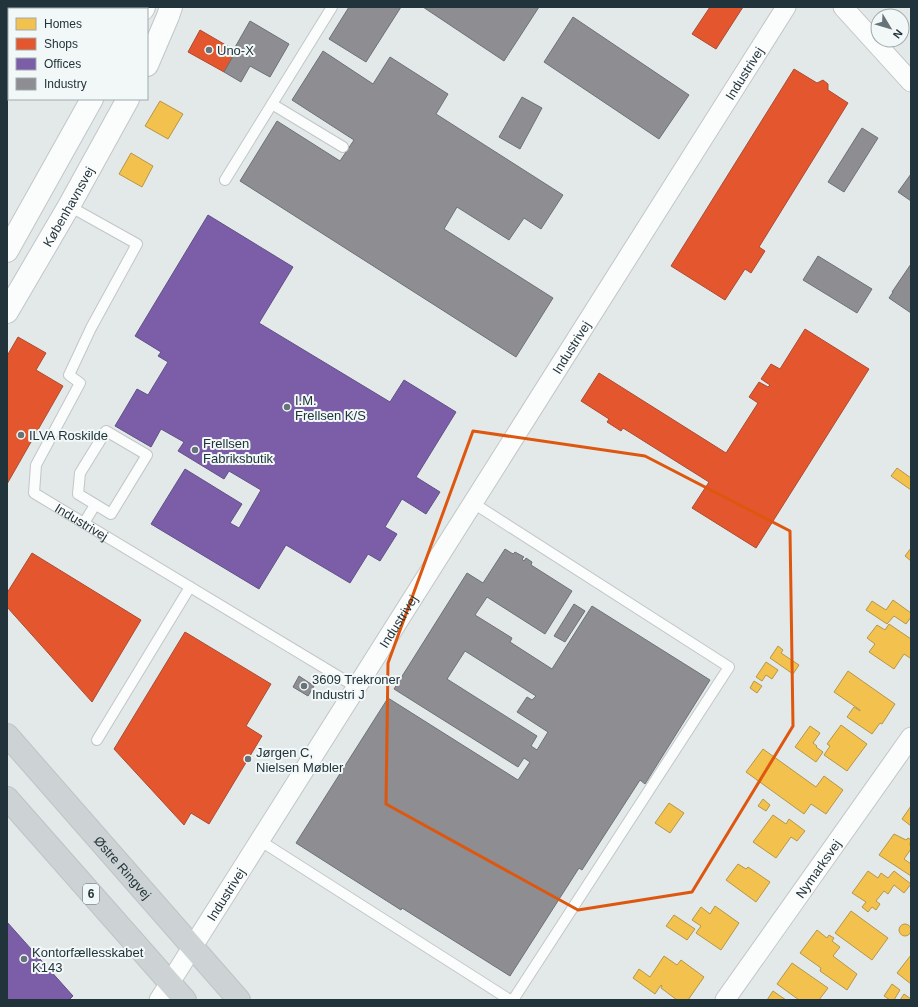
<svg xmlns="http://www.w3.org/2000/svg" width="918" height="1007" font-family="Helvetica,sans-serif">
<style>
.homes{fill:#f2c14e;stroke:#b49748}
.shops{fill:#e4572e;stroke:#aa4c32}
.offices{fill:#7b5ea7;stroke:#605187}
.industry{fill:#8d8d92;stroke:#6d7278;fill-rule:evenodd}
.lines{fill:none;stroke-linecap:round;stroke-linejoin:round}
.lane-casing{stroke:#c2c6c7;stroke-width:12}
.street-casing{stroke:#c2c6c7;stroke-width:21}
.secondary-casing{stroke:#c1c6c8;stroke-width:24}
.primary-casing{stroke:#bcc3c5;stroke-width:24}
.lane{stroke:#fbfcfc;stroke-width:10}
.street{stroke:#fbfcfc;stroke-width:19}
.secondary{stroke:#fbfcfc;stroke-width:22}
.primary{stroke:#cdd3d5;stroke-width:22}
.marked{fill:none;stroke:#de570e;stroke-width:3;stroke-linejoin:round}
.poi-dot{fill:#667378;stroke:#f2f8f8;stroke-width:1.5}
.labels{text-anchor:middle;stroke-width:4;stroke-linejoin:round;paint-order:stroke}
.shield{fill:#f2f8f8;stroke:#606f74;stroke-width:1}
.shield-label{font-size:12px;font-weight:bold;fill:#22343b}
.poi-label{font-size:13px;fill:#22343b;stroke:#f2f8f8;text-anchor:start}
.street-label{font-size:13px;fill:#22343b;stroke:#f2f8f8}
</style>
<rect width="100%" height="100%" fill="#e3e8e9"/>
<g class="homes">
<path d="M60 7H90L89 9H64Z"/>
<path d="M9 44V71L7 70V48Z"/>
<path d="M160 101 183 114 168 139 145 126Z"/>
<path d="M131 153 153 166 142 187 119 174Z"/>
<path d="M897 468 911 478V490L891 476Z"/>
<path d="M911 548V561L905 556Z"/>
<path d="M893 600 911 613V617L906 624 894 616 887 624 866 610 872 601 886 610Z"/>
<path d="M889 624 911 639V657L910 658 904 654 894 669 869 652 875 644 867 638 877 625 885 630Z"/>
<path d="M778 646 783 650 781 653 799 665 793 674 770 658Z"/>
<path d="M766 662 778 670 772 679 766 675 762 681 756 677Z"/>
<path d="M848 671 895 704 882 724 880 723 872 734 847 717 854 707 860 711V710L834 692Z"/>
<path d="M754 681 762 686 757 693 750 688Z"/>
<path d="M841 725 867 744 847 771 824 755 830 746 827 744Z"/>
<path d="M810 726 820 733 813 743 817 746 816 747 823 752 816 762 795 747Z"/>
<path d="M763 749 816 787 824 776 843 790 826 814 811 804 804 814 746 772Z"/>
<path d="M763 799 770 805 766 811 758 806Z"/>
<path d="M669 803 684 813 670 833 655 823Z"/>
<path d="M911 806V826L902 819Z"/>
<path d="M773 815 786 824 789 819 805 831 797 841 791 837 776 858 753 842Z"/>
<path d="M894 834 906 840 908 838 911 840 910 844 911 849 904 859 911 864V876L879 855Z"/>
<path d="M738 864 746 869 748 867 770 882 756 902 726 880Z"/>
<path d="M868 871 878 878 881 873 888 878 894 871 911 884 904 893 894 885 888 894 884 891 876 901 880 904 876 910 872 907 868 912 862 907 866 902 852 893Z"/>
<path d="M715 906 739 923 721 950 696 933 701 926 692 920 701 907 710 914Z"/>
<path d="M851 911 888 938 872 960 835 933Z"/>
<path d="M674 915 695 929 687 940 666 926Z"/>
<circle cx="905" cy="930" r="6"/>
<path d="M817 930 827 938 829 935 834 938 832 941 840 947 833 956 857 974 847 990 820 971 821 968 800 953Z"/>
<path d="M911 955V984L897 973Z"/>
<path d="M664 956 677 965 681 960 704 977 688 1000H677L661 988 662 986 661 985 655 994 633 978 639 969 650 977Z"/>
<path d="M792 963 828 988 819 1000H799L777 984Z"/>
<path d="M892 984 900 990 894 1000H890L884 996Z"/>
<path d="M773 991 786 1000H767Z"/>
<path d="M904 994 911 999V1000H900Z"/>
</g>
<g class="shops">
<path d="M710 7H743L716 49 692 34Z"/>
<path d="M200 30 236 51 224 72 188 52Z"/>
<path d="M794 69 817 83 823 80 828 84V90L848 103 759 247 765 251 751 273 745 269 725 300 671 266Z"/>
<path d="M805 329 869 369 756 548 692 508 709 482 623 428 621 431 607 422 609 419 581 401 599 373 726 453 758 403 749 397 759 382 768 387 770 385 761 379 771 364 780 369Z"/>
<path d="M18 337 46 353 36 370 63 386 7 484V356Z"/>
<path d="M32 553 141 620 92 702 7 607V593Z"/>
<path d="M185 632 271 684 246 726 262 736 209 824 191 813 184 825 114 749Z"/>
</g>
<g class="offices">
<path d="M208 215 293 267 259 323 390 402 404 380 456 412 416 477 440 492 426 514 402 499 385 527 397 534 380 561 368 554 350 583 286 545 259 589 151 524 185 469 242 504 230 523 239 528 261 490 229 471 224 479 178 451 184 442 161 429 151 447 115 426 137 389 148 395 168 362 158 356 161 352 135 336Z"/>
<path d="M7 922 73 996 69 1000H7Z"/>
</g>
<g class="industry">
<path d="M349 7H401L366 62 329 39Z"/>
<path d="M423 7H539L504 61Z"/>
<path d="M573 17 689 95 659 139 544 62Z"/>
<path d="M250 21 289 44 270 77 250 66 241 82 224 72 236 51 234 49Z"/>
<path d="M323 51 373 84 390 57 448 94 436 114 563 195 541 229 524 218 509 240 457 207 444 229 553 298 516 357 240 181 277 121 340 161 354 140 292 100Z"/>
<path d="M522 97 542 108 520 149 499 137Z"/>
<path d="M862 128 878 138 844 192 828 182Z"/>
<path d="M911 174V201L898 192Z"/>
<path d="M818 256 872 289 857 313 803 280Z"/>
<path d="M911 264V313L889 298 893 292H892Z"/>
<path d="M505 549 513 554 515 552 524 557 522 559 524 561 526 558 532 562 531 565 572 591 545 634 487 597 475 615 512 638 510 642 552 669 592 606 710 680 645 784 640 780 582 870 579 868 510 976 402 908 401 910 296 843 388 698 518 780 530 762 524 758 518 767 394 689 467 573 483 583ZM465 651 536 696 532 700 527 697 517 712 548 732 537 750 531 746 537 736 447 679Z"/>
<path d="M574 604 585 611 565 642 554 636Z"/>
<path d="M299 676 314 686 308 696 293 687Z"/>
</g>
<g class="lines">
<g class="lane-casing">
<g id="lane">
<path d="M272 104 343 147"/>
<path d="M225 180 332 7"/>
<path id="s1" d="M69 206 137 244 91 328 69 375 80 383 36 465 34 493 356 687"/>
<path d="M106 431 147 455 111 514 78 494 80 473Z"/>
<path d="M473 503 729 667 513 1000"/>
<path d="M84 523 95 505"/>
<path d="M97 740 190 587"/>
<path d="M259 840 510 1000"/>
</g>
</g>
<g class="street-casing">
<g id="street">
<path d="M843 7 911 82"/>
<path d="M7 25 9 26"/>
<path id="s2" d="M159 1000 786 7"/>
<path id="s3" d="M725 1000 911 737"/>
</g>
</g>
<g class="secondary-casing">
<g id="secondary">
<path d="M143 9 144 7"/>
<path d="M147 65 168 16 171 7"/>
<path d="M7 251 92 99"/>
<path id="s4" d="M7 312 69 206 128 99"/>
</g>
</g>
<g class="primary-casing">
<g id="primary">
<path id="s5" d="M7 735 239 1000"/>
<path d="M7 798 185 1000"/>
</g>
</g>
<use href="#lane" class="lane"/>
<use href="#street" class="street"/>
<use href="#secondary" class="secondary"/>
<use href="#primary" class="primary"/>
</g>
<path class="marked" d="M473 431 645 456 790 531 793 726 692 892 578 910 386 804 388 663Z"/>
<g class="poi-dot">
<circle cx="209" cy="50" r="4"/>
<circle cx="287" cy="407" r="4"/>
<circle cx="21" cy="435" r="4"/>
<circle cx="195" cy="450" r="4"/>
<circle cx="304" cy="686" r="4"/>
<circle cx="248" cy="759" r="4"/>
<circle cx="24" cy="959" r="4"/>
</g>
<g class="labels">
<rect class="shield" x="83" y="884" width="16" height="20" rx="3"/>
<g class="shield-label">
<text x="91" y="898">6</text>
</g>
<g class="poi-label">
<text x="217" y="55">Uno-X</text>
<text x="295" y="405">I.M.<tspan x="295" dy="15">Frellsen K/S</tspan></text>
<text x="29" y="440">ILVA Roskilde</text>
<text x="203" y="448">Frellsen<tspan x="203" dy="15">Fabriksbutik</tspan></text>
<text x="312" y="684">3609 Trekroner<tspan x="312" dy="15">Industri J</tspan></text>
<text x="256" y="757">Jørgen C,<tspan x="256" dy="15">Nielsen Møbler</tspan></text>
<text x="32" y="957">Kontorfællesskabet<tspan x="32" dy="15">K143</tspan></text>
</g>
<g class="street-label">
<text dy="5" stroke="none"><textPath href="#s2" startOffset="1096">Industrivej</textPath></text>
<text dy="5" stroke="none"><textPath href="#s4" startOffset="122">Københavnsvej</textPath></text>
<text dy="5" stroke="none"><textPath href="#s2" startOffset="772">Industrivej</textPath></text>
<text dy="5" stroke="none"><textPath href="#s1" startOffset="416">Industrivej</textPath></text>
<text dy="5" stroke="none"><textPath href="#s2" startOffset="448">Industrivej</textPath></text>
<text dy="5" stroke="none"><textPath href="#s5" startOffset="176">Østre Ringvej</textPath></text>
<text dy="5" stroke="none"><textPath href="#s3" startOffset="161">Nymarksvej</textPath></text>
<text dy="5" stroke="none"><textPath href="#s2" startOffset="125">Industrivej</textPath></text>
</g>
</g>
<rect width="918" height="1007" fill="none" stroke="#22343b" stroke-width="16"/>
<rect x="8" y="8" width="140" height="92" fill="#f2f8f8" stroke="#9faaac"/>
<rect x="16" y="18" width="20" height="12" fill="#f2c14e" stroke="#9faaac"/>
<text x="44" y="28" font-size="12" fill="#22343b">Homes</text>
<rect x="16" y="38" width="20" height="12" fill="#e4572e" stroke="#9faaac"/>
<text x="44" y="48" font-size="12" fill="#22343b">Shops</text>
<rect x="16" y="58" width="20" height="12" fill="#7b5ea7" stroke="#9faaac"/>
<text x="44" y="68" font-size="12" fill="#22343b">Offices</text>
<rect x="16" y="78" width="20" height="12" fill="#8d8d92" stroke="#9faaac"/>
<text x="44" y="88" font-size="12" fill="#22343b">Industry</text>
<g transform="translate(890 28) rotate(128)"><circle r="19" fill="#f2f8f8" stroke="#9faaac"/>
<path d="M0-3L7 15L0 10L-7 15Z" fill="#667378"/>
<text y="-6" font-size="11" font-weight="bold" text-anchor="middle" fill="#22343b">N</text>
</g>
</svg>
